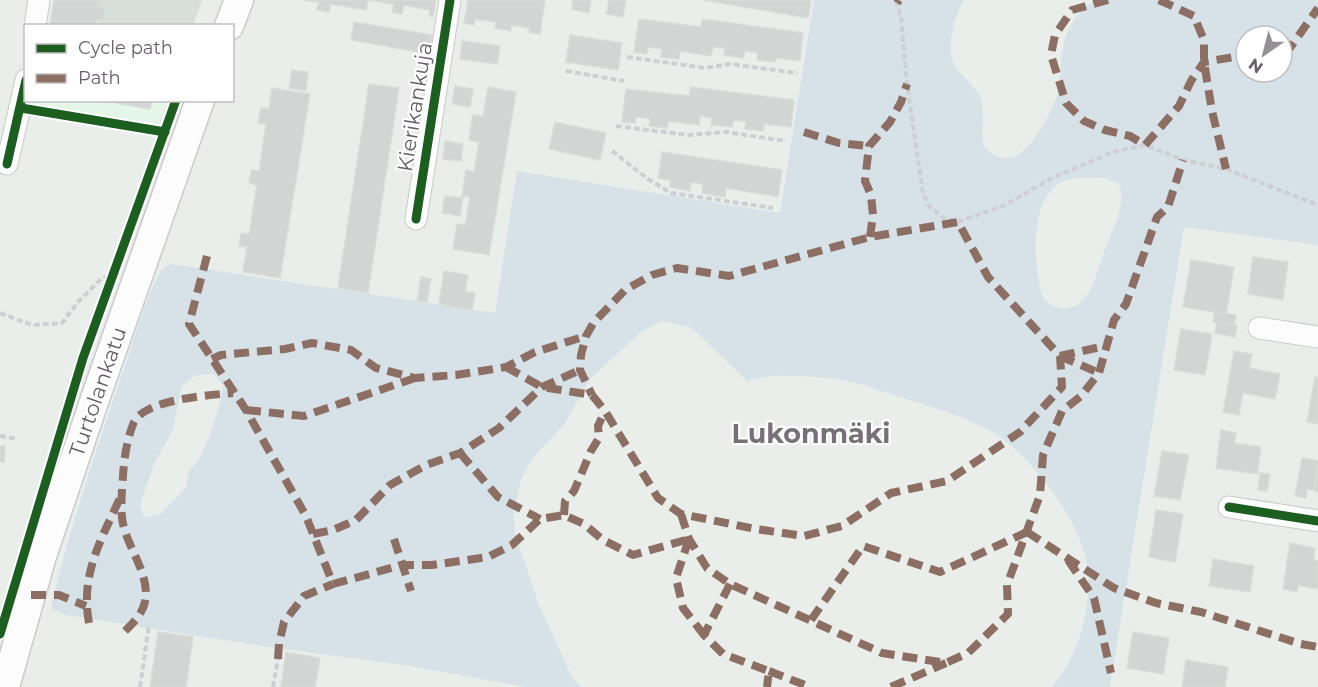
<svg xmlns="http://www.w3.org/2000/svg" width="1318" height="687" font-family="Montserrat,sans-serif">
<style>
.commercial{fill:#e4f6e7}
.education{fill:#d8ded9}
.green{fill:#d6e2e8;fill-rule:evenodd}
.building{fill:#d2d5d3;stroke:#d8ddd9;stroke-width:1.5}
.lines{fill:none;stroke-linecap:round;stroke-linejoin:round}
.minor-casing{stroke:#cacaca;stroke-width:23}
.secondary-casing{stroke:#cacaca;stroke-width:31}
.path{stroke:#cecfd3;stroke-width:4;stroke-dasharray:6 3;stroke-linecap:butt}
.minor{stroke:#fcfcfc;stroke-width:21}
.secondary{stroke:#fcfcfc;stroke-width:28}
.quiet{stroke:#8d6e63;stroke-width:8;stroke-dasharray:15 8;stroke-linecap:butt}
.cycleway-casing{stroke:#fff;stroke-width:13}
.cycleway{stroke:#1b5e20;stroke-width:9}
.labels{text-anchor:middle;stroke-width:4.5;stroke-linejoin:round;paint-order:stroke}
.street-label{font-size:21px;fill:#665f67;stroke:#fff}
.district-label{font-size:27px;font-weight:bold;fill:#787079;stroke:#fff}
</style>
<rect width="100%" height="100%" fill="#e9eeea"/>
<path class="commercial" d="M30 100 167 101 158 124 29 103Z"/>
<path class="education" d="M54 0H202L193 25 50 26Z"/>
<path class="green" d="M814 0H964C955 13 946 48 953 62 960 77 975 84 981 99 985 111 981 132 983 145 989 153 997 158 1007 158 1028 159 1054 110 1058 91 1061 73 1060 54 1066 36 1071 21 1082 10 1094 0H1318V245L1184 227 1110 687H1052C1078 657 1091 611 1088 572 1084 523 1031 454 989 430 962 416 933 407 903 398 883 392 863 384 842 380 827 377 789 375 774 376 765 376 756 379 747 381L692 328 663 321 642 331 590 379 565 423 532 459 521 480 514 510 515 532 538 603 572 677 581 687H525L404 665 275 648 66 615 53 610 51 606C70 527 96 451 122 375 134 342 142 307 158 276 161 270 165 267 171 264L495 313 517 171 780 213ZM1246 36H1282V72H1246ZM1105 178 1119 184C1128 203 1110 236 1103 255 1096 274 1089 312 1061 308 1052 307 1048 303 1042 296 1034 266 1028 202 1060 183 1072 176 1091 178 1105 178ZM214 374 223 385C220 408 212 432 202 453 195 470 187 464 187 486L161 514 144 518 140 505 154 464 173 429 182 386 196 375Z"/>
<g class="building">
<path d="M54 0H98L97 6 105 7 103 20 96 19 95 26H50Z"/>
<path d="M303 0H368L366 10 330 4 329 12 317 10 319 2Z"/>
<path d="M369 0H436L433 17 429 16 430 10 404 5 402 14 392 12 394 4Z"/>
<path d="M468 0H545L540 34 529 32 530 28 512 25 511 31 495 28 496 22 475 19 474 25 464 23Z"/>
<path d="M573 0H591L589 13 572 9Z"/>
<path d="M609 0H626L623 17 606 14Z"/>
<path d="M703 0H807L811 1 808 18Z"/>
<path d="M639 19 701 27 702 19 803 33 800 61 776 58 775 62 757 60 758 53 745 51 744 58 724 55 725 48 713 47 711 56 680 51 679 59 661 57 662 49 648 47 647 54 634 52Z"/>
<path d="M354 22 432 35 429 54 351 40Z"/>
<path d="M570 35 622 43 618 70 566 62Z"/>
<path d="M462 41 500 46 497 64 460 59Z"/>
<path d="M292 70 308 72 306 91 289 88Z"/>
<path d="M369 84 399 88 368 293 338 288Z"/>
<path d="M455 86 473 89 470 107 452 104Z"/>
<path d="M488 87 516 92 489 255 453 249 457 224 465 225 470 197 462 196 466 170 474 172 479 142 469 140 473 115 483 117Z"/>
<path d="M691 87 794 100 791 127 764 124 763 131 745 129 746 122 733 120 732 127 711 125 712 118 700 116 699 125 668 121 667 128 649 126 650 119 636 117 635 123 622 122 626 89 689 96Z"/>
<path d="M272 88 310 94 280 278 243 272 247 247 239 246 241 233 249 234 257 185 249 183 251 170 259 171 266 124 258 123 261 108 269 109Z"/>
<path d="M99 100H152L150 109Z"/>
<path d="M555 122 606 133 600 160 549 149Z"/>
<path d="M445 141 463 144 461 161 443 159Z"/>
<path d="M662 152 782 170 778 197 726 188 725 197 702 193 703 184 691 182 690 191 670 187 671 180 658 178Z"/>
<path d="M445 196 463 198 460 216 442 213Z"/>
<path d="M1253 257 1288 262 1283 300 1248 294Z"/>
<path d="M1191 260 1234 267 1226 314 1183 307Z"/>
<path d="M444 271 468 275 465 292 475 293 472 310 439 304Z"/>
<path d="M421 277 431 279 427 302 417 301Z"/>
<path d="M1215 312 1236 315 1234 326 1213 322Z"/>
<path d="M1217 322 1237 326 1235 337 1215 333Z"/>
<path d="M1181 329 1212 334 1205 375 1174 370Z"/>
<path d="M1234 351 1252 354 1249 368 1280 374 1275 399 1243 393 1239 415 1223 412Z"/>
<path d="M1315 377H1318V424L1307 422Z"/>
<path d="M1221 430 1236 433 1234 443 1261 447 1257 474 1216 468Z"/>
<path d="M0 446H5L4 462H0Z"/>
<path d="M1162 451 1189 455 1180 500 1154 496Z"/>
<path d="M1302 458 1318 461 1314 490 1307 489 1306 498 1295 496Z"/>
<path d="M1318 466V493L1314 490Z"/>
<path d="M1260 473 1270 474 1267 491 1258 490Z"/>
<path d="M1156 510 1183 514 1175 562 1149 557Z"/>
<path d="M1290 543 1315 548 1313 560 1318 561V589L1298 585 1297 592 1283 589Z"/>
<path d="M1213 559 1254 566 1250 592 1209 586Z"/>
<path d="M158 632 193 637 186 687H150Z"/>
<path d="M1133 632 1169 638 1163 674 1127 668Z"/>
<path d="M286 652 320 658 315 687H281Z"/>
<path d="M1186 660 1228 667 1225 687H1182Z"/>
</g>
<g class="lines">
<g class="minor-casing">
<g id="minor">
<path d="M35 26 39 0"/>
<path d="M7 164 26 80"/>
<path d="M416 219 450 0"/>
<path d="M1259 328 1318 337"/>
<path d="M1229 507 1318 521"/>
</g>
</g>
<g class="secondary-casing">
<g id="secondary">
<path d="M229 26 239 0"/>
<path d="M5 687 42 556 97 393 200 100"/>
</g>
</g>
<g class="path">
<path d="M896 0 901 18 907 84 923 194 930 207 944 218 958 222 1005 205 1052 178 1113 152 1145 145 1183 160 1226 169 1318 205"/>
<path d="M627 57 705 68 730 64 797 73"/>
<path d="M566 71 624 81"/>
<path d="M616 126 688 135 726 132 786 141"/>
<path d="M612 151 648 179 671 193 773 208"/>
<path d="M0 313 32 325 62 323 78 302 102 278 113 276"/>
<path d="M0 436 17 439"/>
<path d="M140 687 149 625"/>
<path d="M273 687 278 659"/>
</g>
<use href="#minor" class="minor"/>
<use href="#secondary" class="secondary"/>
<g class="quiet">
<path d="M1108 0 1072 10 1055 35 1051 55 1066 103 1084 121 1105 130 1130 136 1145 145 1179 106 1191 81 1204 62 1246 55"/>
<path d="M1159 0 1194 16 1204 40V62L1212 111 1226 169"/>
<path d="M897 3 899 0"/>
<path d="M1282 50 1290 48 1318 8"/>
<path d="M804 132 839 143 869 146"/>
<path d="M870 237 873 215 871 195 865 181 869 146 890 122 901 102 907 84"/>
<path d="M207 256 189 324 246 410 306 516 333 584 402 565H432L488 557 512 545 540 519 564 515 584 524 603 540 633 555 689 539"/>
<path d="M1060 356 1105 346"/>
<path d="M1060 356 1099 373"/>
<path d="M212 359 221 355 285 349 312 343 351 350 376 368 415 378 456 375 506 367 535 352 586 336"/>
<path d="M506 367 542 387 592 395 605 411 658 498 681 514 756 529 804 536 842 526 891 493 947 481 1020 432 1062 387 1060 356 988 277 958 222 870 237 729 276 677 268 652 275 625 290 594 322 586 336 581 355 580 370 592 395"/>
<path d="M246 410 304 416 415 378"/>
<path d="M460 453 498 497 540 519"/>
<path d="M681 514 689 539 707 568 730 584 882 653 946 663 968 653 1008 614 1007 585 1040 495 1043 455 1062 411 1081 396 1099 373 1114 320 1126 304 1157 217 1168 207 1183 160"/>
<path d="M564 515 565 501 574 491 591 451 599 438 598 426 605 411"/>
<path d="M1027 532 1114 588 1156 603 1201 612 1301 644 1318 647"/>
<path d="M313 534 333 530 356 520 390 485 426 465 460 453 499 428 542 387 580 370"/>
<path d="M394 539 411 591"/>
<path d="M689 539 676 578 683 608 704 635"/>
<path d="M1068 560 1094 598 1111 673"/>
<path d="M730 584 704 635 723 654 769 671 767 687"/>
<path d="M31 595H59L86 606"/>
<path d="M811 620 863 546 940 572 1027 532"/>
<path d="M89 623C80 575 101 540 120 498"/>
<path d="M125 631C130 626 136 620 140 614 157 587 133 557 125 531 119 515 122 493 123 476 124 459 127 438 134 422 146 399 210 395 233 393"/>
<path d="M278 659 279 644 284 622 304 596 333 584"/>
<path d="M769 671 810 687"/>
<path d="M891 687 946 663"/>
</g>
<g class="cycleway-casing">
<g id="cycleway">
<path d="M21 108 165 132"/>
<path d="M7 164 26 80"/>
<path d="M416 219 450 0"/>
<path d="M1229 507 1318 521"/>
<path d="M0 634 83 358 176 100"/>
</g>
</g>
<use href="#cycleway" class="cycleway"/>
</g>
<g class="labels">
<g class="street-label">
<text transform="translate(415 107) rotate(-81)" y="7">Kierikankuja</text>
<text transform="translate(98 392) rotate(-71)" y="7">Turtolankatu</text>
</g>
<g class="district-label">
<text x="811" y="443">Lukonmäki</text>
</g>
</g>
<rect x="24" y="24" width="210" height="78" fill="#ffffff" stroke="#c2bfc2" stroke-width="1.5"/>
<rect x="36" y="44" width="30" height="9" fill="#1b5e20" stroke="#c2bfc2" stroke-width="1.5"/>
<text x="78" y="54" font-size="18" fill="#665f67">Cycle path</text>
<rect x="36" y="74" width="30" height="9" fill="#8d6e63" stroke="#c2bfc2" stroke-width="1.5"/>
<text x="78" y="84" font-size="18" fill="#665f67">Path</text>
<g transform="translate(1264 54) rotate(215)"><circle r="28" fill="#ffffff" stroke="#c2bfc2" stroke-width="1.5"/>
<path d="M0-4.5L10 22L0 15L-10 22Z" fill="#949195"/>
<text y="-9" font-size="16" font-weight="bold" text-anchor="middle" fill="#665f67">N</text>
</g>
</svg>
